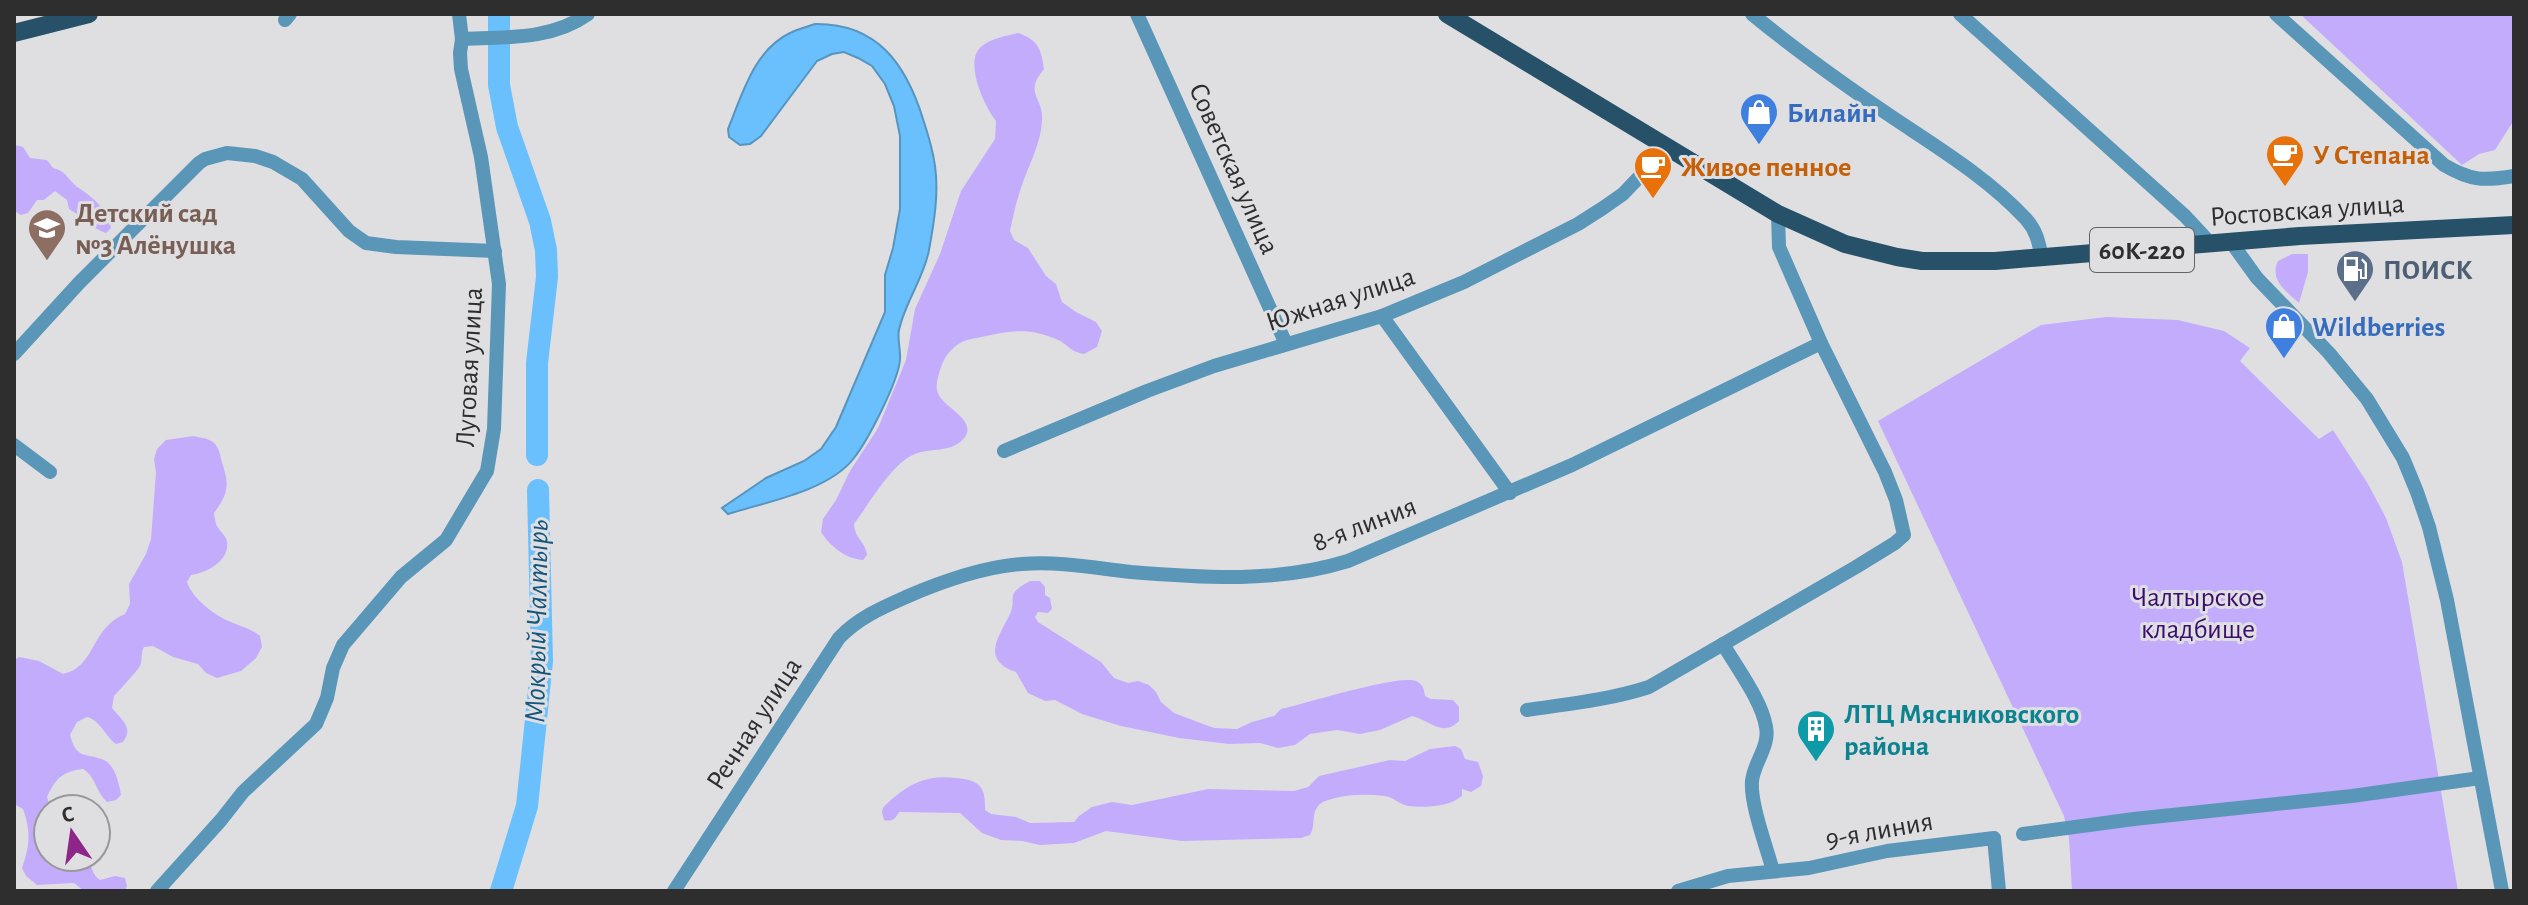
<svg xmlns="http://www.w3.org/2000/svg" width="2528" height="905" font-family="'Alegreya Sans',sans-serif">
<style>
.green{fill:#c4acfd}
.water{fill:#69c0fc;stroke:#5794be;stroke-width:2}
.lines{fill:none;stroke-linecap:round;stroke-linejoin:round}
.river{stroke:#69c0fc;stroke-width:22}
.minor{stroke:#5a96b8;stroke-width:14}
.major{stroke:#275168;stroke-width:18}
.labels{text-anchor:middle;stroke-width:6;stroke-linejoin:round;paint-order:stroke}
.shield{fill:#dfdfe2;stroke:#636365;stroke-width:2}
.shield-label{font-size:26px;font-weight:bold;fill:#2e2e2f}
.shop-label{font-size:28px;font-weight:bold;fill:#366cbe;stroke:#dfdfe2;text-anchor:start}
.food-label{font-size:28px;font-weight:bold;fill:#c56008;stroke:#dfdfe2;text-anchor:start}
.street-label{font-size:28px;fill:#2e2e2f;stroke:#dfdfe2}
.education-label{font-size:28px;font-weight:bold;fill:#785e54;stroke:#dfdfe2;text-anchor:start}
.service-label{font-size:28px;font-weight:bold;fill:#4e5e75;stroke:#dfdfe2;text-anchor:start}
.park-label{font-size:28px;fill:#3b0d6f;stroke:#dfdfe2}
.culture-label{font-size:28px;font-weight:bold;fill:#0d838f;stroke:#dfdfe2;text-anchor:start}
.water-label{font-size:30px;font-style:italic;fill:#14567d;stroke:#dfdfe2}
</style>
<rect width="100%" height="100%" fill="#dfdfe2"/>
<g class="green">
<path d="M2300 14H2514V120L2495 150 2479 154 2462 165Z"/>
<path d="M1018 33C1038 40 1041 48 1044 69 1023 95 1044 96 1042 121 1041 144 1028 166 1021 188 1016 202 1013 217 1010 231L1014 240 1028 248 1046 276 1056 284 1062 302 1076 312 1096 322 1102 331 1097 347 1084 354C1069 351 1070 346 1058 340 1031 328 1014 330 986 336 977 338 965 339 957 345 948 352 944 358 940 370 938 378 935 385 938 393 942 407 977 419 965 437 952 455 926 446 909 457 888 470 869 504 854 524 855 539 865 541 867 555L863 560C846 559 830 546 821 532L823 519 836 500 850 471 878 428 906 360 915 309 940 254 961 191 995 139 996 121C984 106 963 60 982 46 992 38 1006 36 1018 33Z"/>
<path d="M16 145 23 147 30 158 47 160 53 168C67 171 68 181 79 188 92 197 109 210 111 228L106 233C92 229 82 216 69 209L67 200 55 191 44 200H37L28 213 21 215 14 211V149Z"/>
<path d="M2292 254H2308V272L2299 303C2286 291 2269 280 2278 261Z"/>
<path d="M2106 317 2178 320 2224 331 2250 348 2240 361 2319 439 2333 430 2368 484 2386 518 2402 562 2458 891H2072L2069 838 2064 816 1878 421 2041 325Z"/>
<path d="M194 436C200 438 208 438 213 442 218 446 220 453 221 459 229 484 230 491 214 513 214 514 216 525 217 526 220 532 226 535 227 542 230 561 206 573 191 575L187 582C192 598 215 616 231 622 242 627 250 628 260 636L262 647 256 658 241 671 217 678 206 673 198 664 173 657 153 646 144 647C140 654 143 660 140 666 139 669 116 694 114 696L112 708C122 720 134 728 123 742L116 744C105 736 100 720 87 717L77 722 70 735C77 760 84 752 104 760 115 765 119 783 121 795L116 800 107 802C95 790 96 777 83 769 63 771 55 779 47 797L51 809H48V857C59 857 81 853 89 863 94 871 92 874 100 880L115 876 125 878 127 886 125 891H84L74 883 37 885 26 876 22 868C30 845 31 832 23 809L14 804V660L19 657 39 661 63 674C96 667 90 628 125 614L130 604 129 584 146 554 151 539 156 472 154 459 157 449 166 440Z"/>
<path d="M1030 581H1040L1045 587V595L1050 598 1052 609 1048 613 1038 612 1035 617 1038 622 1101 662 1114 678 1128 683 1138 681 1149 685 1156 692 1161 702 1174 713 1214 728 1237 729 1252 722 1274 716 1281 709C1304 704 1399 674 1416 681 1423 684 1424 689 1425 696L1431 699 1453 700 1459 707V721C1443 738 1429 720 1412 716L1380 730 1360 734 1337 730 1310 734 1295 745 1278 748 1260 743 1229 744 1179 738 1121 726 1082 714 1055 700 1045 701 1028 693 1016 672C981 660 998 638 1009 616 1019 597 1002 596 1030 581Z"/>
<path d="M1455 746 1461 749 1465 759 1478 762 1483 776 1481 786 1471 792 1462 789V796C1449 807 1424 808 1408 806 1399 804 1393 797 1385 796 1368 794 1351 794 1335 798 1329 800 1322 801 1318 806 1311 814 1316 825 1310 835L1301 838 1182 841 1106 831 1074 843 1040 845 1022 841 1001 840 982 833 960 813 899 812C895 819 893 822 884 820 883 815 881 813 883 808 884 806 891 800 892 799 913 781 930 775 956 778 979 780 986 786 985 810L991 814 1016 817 1030 823 1074 822 1079 816 1092 807 1112 802 1132 805 1208 789 1294 791 1308 787 1319 776 1390 760 1405 761 1430 749Z"/>
</g>
<path class="water" d="M815 24C877 23 906 64 923 119 928 134 933 150 935 166 939 193 934 223 929 250 924 278 905 302 899 330 897 339 901 350 900 360 898 382 868 440 854 458 829 491 766 502 728 514L722 508 766 478 804 461 821 449 836 427 885 312V275L893 248 900 209V136L894 106 885 84 872 66 858 58 844 52 832 54 817 61 761 136 750 144 740 145 729 137 728 129C742 95 754 50 790 33 797 29 807 27 815 24Z"/>
<g class="lines">
<g class="river">
<path d="M499 14V85L507 127 540 221 546 250 547 277 537 363V455"/>
<path d="M501 891 527 806 542 661 538 490"/>
</g>
<g class="minor">
<path d="M1137 14 1286 344"/>
<path d="M1752 14C1798 52 1846 86 1895 119 1940 149 1989 179 2026 219 2037 231 2039 244 2042 258"/>
<path d="M1960 14 2185 216 2211 244"/>
<path d="M2276 14 2444 165C2471 181 2484 181 2514 176"/>
<path d="M285 20 290 14"/>
<path d="M462 39C505 37 552 40 588 14"/>
<path d="M2231 242 2257 278 2329 353 2367 399 2403 458 2417 492 2429 527 2447 600 2502 891"/>
<path d="M1382 316 1510 493"/>
<path d="M14 354 79 283 199 163 205 159 227 153 255 156 273 162 302 179 349 231 366 243 396 247 495 251"/>
<path d="M14 445 50 472"/>
<path d="M1004 451 1147 391 1214 366 1382 316 1464 282 1578 224 1603 208 1623 194 1642 174 1664 146"/>
<path d="M1723 644C1737 668 1762 701 1766 727 1770 746 1754 762 1752 781 1750 804 1767 848 1773 871"/>
<path d="M1527 710C1568 704 1609 700 1649 687L1856 567 1895 543 1904 535 1896 500 1885 472 1821 343 1779 247 1778 214"/>
<path d="M2023 834 2134 819 2352 796 2480 778"/>
<path d="M157 891 221 820 243 792 316 724 327 698 333 668 343 645 401 577 446 540 487 471 494 429 499 284 481 157 461 69 460 53 462 39 459 14"/>
<path d="M674 891 839 638C858 618 881 608 906 597 943 581 982 567 1022 564 1059 561 1095 568 1131 572 1205 578 1277 583 1348 561L1572 465 1821 343"/>
<path d="M1678 891 1728 876 1809 868 1887 851 1994 838 1999 891"/>
</g>
<g class="major">
<path d="M1447 14 1778 214 1845 244 1897 257 1922 261H1995L2300 236 2514 225"/>
<path d="M14 33 89 14"/>
</g>
</g>
<defs>
<g id="shop-pin" transform="scale(2)"><path d="M0 17L-7.5 6A9.5 9.5 0 1 1 7.5 6Z" fill="#3f7fe0" stroke="#dfdfe2"/><path d="M-5-2.5h2.3a2.7 3.5 0 0 1 5.4 0H5L5.5 6h-11ZM-1.5-2.5h3a1.5 2.3 0 0 0-3 0Z" fill="#fff"/></g>
<g id="cafe-pin" transform="scale(2)"><path d="M0 17L-7.5 6A9.5 9.5 0 1 1 7.5 6Z" fill="#e8710a" stroke="#dfdfe2"/><path d="M-5.5-4.5H6V0H3Q3 3.5 0 3.5H-2.5Q-5.5 3.5-5.5 0ZM3-3.2v2h1.7v-2ZM-6 4.5H4V6H-6Z" fill="#fff"/></g>
<g id="school-pin" transform="scale(2)"><path d="M0 17L-7.5 6A9.5 9.5 0 1 1 7.5 6Z" fill="#8d6e63" stroke="#dfdfe2"/><path d="M0-5L7-2L0 1L-7-2ZM-4 1L0 2.5L4 1V4Q0 6-4 4Z" fill="#fff"/></g>
<g id="fuel-pin" transform="scale(2)"><path d="M0 17L-7.5 6A9.5 9.5 0 1 1 7.5 6Z" fill="#5c6f8a" stroke="#dfdfe2"/><path d="M-5.5-6h7V0h2V4h1.3V-2.5L3-4.5l.8-.8L6-3V5H2.5V1h-1V6h-7ZM-4.2-4.7v3.2H.2V-4.7Z" fill="#fff"/></g>
<g id="building-pin" transform="scale(2)"><path d="M0 17L-7.5 6A9.5 9.5 0 1 1 7.5 6Z" fill="#0f9aa8" stroke="#dfdfe2"/><path d="M-4-6H4V6H1V3H-1V6H-4ZM-2.5-4.3h1.7v1.8h-1.7ZM.8-4.3h1.7v1.8H.8ZM-2.5-1h1.7V.8h-1.7ZM.8-1h1.7V.8H.8Z" fill="#fff"/></g>
</defs>
<g fill-rule="evenodd">
<use href="#shop-pin" x="1759" y="112"/>
<use href="#cafe-pin" x="2285" y="154"/>
<use href="#cafe-pin" x="1653" y="166"/>
<use href="#school-pin" x="47" y="228"/>
<use href="#fuel-pin" x="2355" y="269"/>
<use href="#shop-pin" x="2284" y="326"/>
<use href="#building-pin" x="1816" y="729"/>
</g>
<g class="labels">
<rect class="shield" x="2090" y="228" width="104" height="44" rx="6"/>
<g class="shield-label">
<text x="2142" y="259">60К-220</text>
</g>
<g class="shop-label">
<text x="1787" y="122">Билайн</text>
<text x="2312" y="336">Wildberries</text>
</g>
<g class="food-label">
<text x="2313" y="164">У Степана</text>
<text x="1681" y="176">Живое пенное</text>
</g>
<g class="street-label">
<text transform="translate(1235 168) rotate(66)" y="10">Советская улица</text>
<text transform="translate(2307 209) rotate(-4)" y="10">Ростовская улица</text>
<text transform="translate(1340 298) rotate(-18)" y="10">Южная улица</text>
<text transform="translate(468 367) rotate(-87)" y="10">Луговая улица</text>
<text transform="translate(1364 523) rotate(-21)" y="10">8-я линия</text>
<text transform="translate(753 723) rotate(-57)" y="10">Речная улица</text>
<text transform="translate(1879 829) rotate(-10)" y="10">9-я линия</text>
</g>
<g class="education-label">
<text x="75" y="222">Детский сад<tspan x="75" dy="32">№3 Алёнушка</tspan></text>
</g>
<g class="service-label">
<text x="2383" y="279">ПОИСК</text>
</g>
<g class="park-label">
<text x="2198" y="606">Чалтырское<tspan x="2198" dy="32">кладбище</tspan></text>
</g>
<g class="culture-label">
<text x="1844" y="723">ЛТЦ Мясниковского<tspan x="1844" dy="32">района</tspan></text>
</g>
<g class="water-label">
<text transform="translate(536 621) rotate(-89)" y="10">Мокрый Чалтырь</text>
</g>
</g>
<rect width="2528" height="905" fill="none" stroke="#2e2e2f" stroke-width="32"/>
<g transform="translate(72 833) rotate(347)"><circle r="38" fill="#dfdfe2" stroke="#98989a" stroke-width="2"/>
<path d="M0-6L14 30L0 20L-14 30Z" fill="#8e2589"/>
<text y="-12" font-size="22" font-weight="bold" text-anchor="middle" fill="#2e2e2f">С</text>
</g>
</svg>
